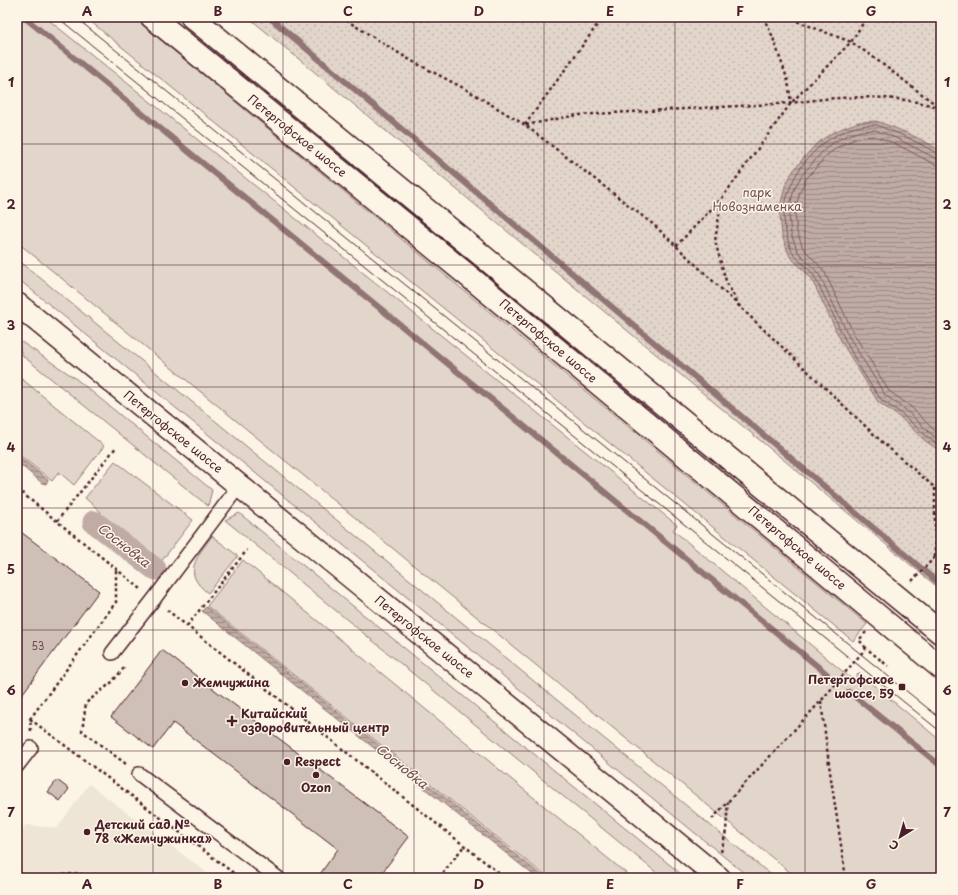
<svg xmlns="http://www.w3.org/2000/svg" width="958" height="895" font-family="'Playpen Sans',sans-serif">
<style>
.built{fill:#eee5d7}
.grass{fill:#e2d5ca;stroke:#967a7a}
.park{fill:url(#park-dots);stroke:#967a7a}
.water{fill:url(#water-rules);stroke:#917474}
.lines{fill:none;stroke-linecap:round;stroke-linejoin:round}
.shore{stroke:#79575c;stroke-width:1}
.stream{stroke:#917474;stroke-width:6}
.canal{stroke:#c0aca5;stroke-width:23}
.building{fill:#cfc0b7;stroke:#4a1f2b}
.service-casing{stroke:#4a1f2b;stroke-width:16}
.minor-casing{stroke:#4a1f2b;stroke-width:25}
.primary-casing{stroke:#4a1f2b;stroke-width:25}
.path{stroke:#4a1f2b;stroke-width:2.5;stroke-dasharray:3 3;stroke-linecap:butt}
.service{stroke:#fcf5e5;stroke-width:13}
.minor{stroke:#fcf5e5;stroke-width:22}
.primary{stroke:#fcf5e5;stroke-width:22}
.tram{stroke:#4a1f2b;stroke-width:1}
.grid{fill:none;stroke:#4a1f2b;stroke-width:1;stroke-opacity:0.55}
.poi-dot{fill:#4a1f2b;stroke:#fcf5e5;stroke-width:1.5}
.labels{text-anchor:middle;stroke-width:3;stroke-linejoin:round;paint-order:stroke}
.number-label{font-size:10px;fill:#6b474e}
.street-label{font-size:12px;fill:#4a1f2b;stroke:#fcf5e5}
.park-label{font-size:12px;fill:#704c53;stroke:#fcf5e5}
.poi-label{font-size:12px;font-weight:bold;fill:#4a1f2b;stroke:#fcf5e5;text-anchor:start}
.water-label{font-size:13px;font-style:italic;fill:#6d4950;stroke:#fcf5e5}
.neatline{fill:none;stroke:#4a1f2b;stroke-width:1.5}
.grid-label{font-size:13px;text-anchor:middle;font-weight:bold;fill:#4a1f2b}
</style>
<defs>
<pattern id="park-dots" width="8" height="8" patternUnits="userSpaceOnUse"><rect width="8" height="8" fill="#e2d5ca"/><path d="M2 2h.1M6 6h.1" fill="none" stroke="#c3b6ae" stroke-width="1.8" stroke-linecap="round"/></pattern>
<pattern id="water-rules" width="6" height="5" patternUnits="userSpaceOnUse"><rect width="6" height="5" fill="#c0aca5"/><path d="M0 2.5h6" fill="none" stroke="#9e8b87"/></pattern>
</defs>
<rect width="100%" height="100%" fill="#fcf5e5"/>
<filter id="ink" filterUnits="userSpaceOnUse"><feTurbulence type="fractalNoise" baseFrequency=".025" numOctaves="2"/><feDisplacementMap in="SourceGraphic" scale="8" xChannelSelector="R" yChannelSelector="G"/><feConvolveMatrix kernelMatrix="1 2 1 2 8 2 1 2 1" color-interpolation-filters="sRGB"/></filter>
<g filter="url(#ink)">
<path class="built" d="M89 784 214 878H17V836L26 825 57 828Z"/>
<g class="grass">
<path d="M17 17H45L677 525 673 530 853 680 859 673 941 741V878H797L17 242Z"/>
<path d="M85 17H133L867 624 853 641Z"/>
<path d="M17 259 775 878H750L17 278Z"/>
<path d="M20 341 75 378 212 490 208 506 23 356C20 350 19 347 20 341Z"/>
<path d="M17 375 104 446 74 485 59 472 52 481 17 453Z"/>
<path d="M115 461 193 520 157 567 96 519 101 512 85 498Z"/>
<path d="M239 513 686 878H663L225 520Z"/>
<path d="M212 536 238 556 208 593C181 573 197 557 212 536Z"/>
<path d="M243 560 632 878H548L207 606Z"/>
</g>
<path class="park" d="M248 17H941V590Z"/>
<g class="water">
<path d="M876 121C899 129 921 138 941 151V452L924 440 901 418 878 402 841 341 811 278 790 257 782 236 780 215 781 203 785 186 793 171 805 156 816 144 830 134 845 127 859 122Z"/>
<path d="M17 455 48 480 46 484 42 483 17 462Z"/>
<path d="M206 607 545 878H537L202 611Z"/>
</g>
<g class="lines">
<g class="shore">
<path d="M941 154H938C921 144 904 135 886 129 882 127 878 125 875 125 823 123 771 187 787 236 788 242 791 251 795 256 801 263 811 269 815 278 836 318 852 361 880 398 886 405 897 409 904 416 917 427 927 438 941 447"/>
<path d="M941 160 935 158 896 138 875 130 861 131 848 135 834 142 823 151 801 176 794 190 790 205 789 215 791 234 798 252 819 274 849 337 885 395 907 411 930 433 941 441"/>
<path d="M941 166 934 164 894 143 874 136 862 137 850 141 838 147 827 155 806 179 800 192 796 206 795 215 797 232 803 248 824 271 854 334 889 391 910 406 933 429 941 434"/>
</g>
<g class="stream">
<path d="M24 17 827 674"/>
<path d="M269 17 941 585"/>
<path d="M849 692 941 766"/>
</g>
<path class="canal" d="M94 522 155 569"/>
</g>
<g class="building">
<path d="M17 529 99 591 17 701Z"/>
<path d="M162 650 409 837 378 878H325L320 874 338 849 173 723 153 749 111 717Z"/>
<path d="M57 780 69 789 60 801 48 792Z"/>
</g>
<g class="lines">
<g class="service-casing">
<g id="service">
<path d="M112 653 154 599 239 486"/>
<path d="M17 766 31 748"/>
<path d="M139 774 278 878"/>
</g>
</g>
<g class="minor-casing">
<path id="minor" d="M17 304 719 878"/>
</g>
<g class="primary-casing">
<g id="primary">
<path d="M152 17 477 283 941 668"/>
<path d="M192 17 941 633"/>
</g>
</g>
<g class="path">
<path d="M341 17 410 60 469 91 525 125 654 225 882 442 941 493"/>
<path d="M763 17 772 35 788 81 791 103"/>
<path d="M786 17 851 42 873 57 939 107"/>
<path d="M930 17 941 25"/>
<path d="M525 125 603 17"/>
<path d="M526 125 577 115 791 103C841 96 892 93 941 108"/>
<path d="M676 246 721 199"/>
<path d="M740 307 726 281 715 241 722 198 791 103 851 42 867 17"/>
<path d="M935 488V556L941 557"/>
<path d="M17 489 141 589"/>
<path d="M57 521 117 446"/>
<path d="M912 581 935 557"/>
<path d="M167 610 505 878"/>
<path d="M187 626 247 550"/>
<path d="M866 632 859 640 866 648"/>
<path d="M124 668 111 683 86 703 82 731 126 764"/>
<path d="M821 701 830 772 846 878"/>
<path d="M30 719 240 878"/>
<path d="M31 731 30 719 116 602V568"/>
<path d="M712 819 821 701 866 648 888 666"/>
<path d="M721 852 726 831 728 801"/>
<path d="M17 870 28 878"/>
<path d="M17 874 19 871"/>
<path d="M39 878 80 873 87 878"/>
<path d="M439 878 464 846"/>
</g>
<use href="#service" class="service"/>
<use href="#minor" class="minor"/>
<use href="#primary" class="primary"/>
<g class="tram">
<path d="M57 17 941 732"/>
<path d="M75 17 941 719"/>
</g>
</g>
</g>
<path class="grid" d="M153 17V878M283 17V878M414 17V878M544 17V878M675 17V878M805 17V878M17 144H941M17 265H941M17 387H941M17 508H941M17 630H941M17 751H941"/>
<g class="poi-dot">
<circle cx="185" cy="683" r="4"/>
<rect x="898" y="683" width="8" height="8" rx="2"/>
<path d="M230 715h4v4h4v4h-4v4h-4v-4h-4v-4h4z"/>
<circle cx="287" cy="762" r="4"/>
<circle cx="316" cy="775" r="4"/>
<circle cx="87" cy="832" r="4"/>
</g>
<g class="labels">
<g class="number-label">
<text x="38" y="650">53</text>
</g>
<g class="street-label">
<text transform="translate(297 136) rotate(39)" y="4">Петергофское шоссе</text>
<text transform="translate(548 341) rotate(40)" y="4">Петергофское шоссе</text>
<text transform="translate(173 432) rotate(39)" y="4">Петергофское шоссе</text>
<text transform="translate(797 548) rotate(40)" y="4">Петергофское шоссе</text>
<text transform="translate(424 637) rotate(39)" y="4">Петергофское шоссе</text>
</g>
<g class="park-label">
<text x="757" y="197">парк<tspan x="757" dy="14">Новознаменка</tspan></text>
</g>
<g class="poi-label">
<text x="894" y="684" text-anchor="end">Петергофское<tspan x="894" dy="14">шоссе, 59</tspan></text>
<text x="193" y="687">Жемчужина</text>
<text x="241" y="718">Китайский<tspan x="241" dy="14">оздоровительный центр</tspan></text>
<text x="295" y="766">Respect</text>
<text x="316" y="792" text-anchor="middle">Ozon</text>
<text x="95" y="829">Детский сад №<tspan x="95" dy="14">78 «Жемчужинка»</tspan></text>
</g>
<g class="water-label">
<text transform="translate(124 545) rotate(38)" y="5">Сосновка</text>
<text transform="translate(402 766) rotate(39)" y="5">Сосновка</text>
</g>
</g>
<rect width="958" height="895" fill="none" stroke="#fcf5e5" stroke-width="44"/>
<g transform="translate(900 837) rotate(217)" stroke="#fcf5e5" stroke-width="3" paint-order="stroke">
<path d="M0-3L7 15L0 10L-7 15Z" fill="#4a1f2b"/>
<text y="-6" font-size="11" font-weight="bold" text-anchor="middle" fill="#4a1f2b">С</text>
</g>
<rect x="22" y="22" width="914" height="851" class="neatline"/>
<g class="grid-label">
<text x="87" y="16">A</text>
<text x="218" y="16">B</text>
<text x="348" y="16">C</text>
<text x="479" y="16">D</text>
<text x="610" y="16">E</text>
<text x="740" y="16">F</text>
<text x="871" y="16">G</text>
<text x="11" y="87">1</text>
<text x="947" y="87">1</text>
<text x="11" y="209">2</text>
<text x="947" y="209">2</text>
<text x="11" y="330">3</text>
<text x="947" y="330">3</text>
<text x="11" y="452">4</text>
<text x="947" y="452">4</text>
<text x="11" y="574">5</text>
<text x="947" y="574">5</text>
<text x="11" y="695">6</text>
<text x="947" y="695">6</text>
<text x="11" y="817">7</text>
<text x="947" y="817">7</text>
<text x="87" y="889">A</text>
<text x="218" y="889">B</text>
<text x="348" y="889">C</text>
<text x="479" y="889">D</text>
<text x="610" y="889">E</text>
<text x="740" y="889">F</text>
<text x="871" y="889">G</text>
</g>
</svg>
